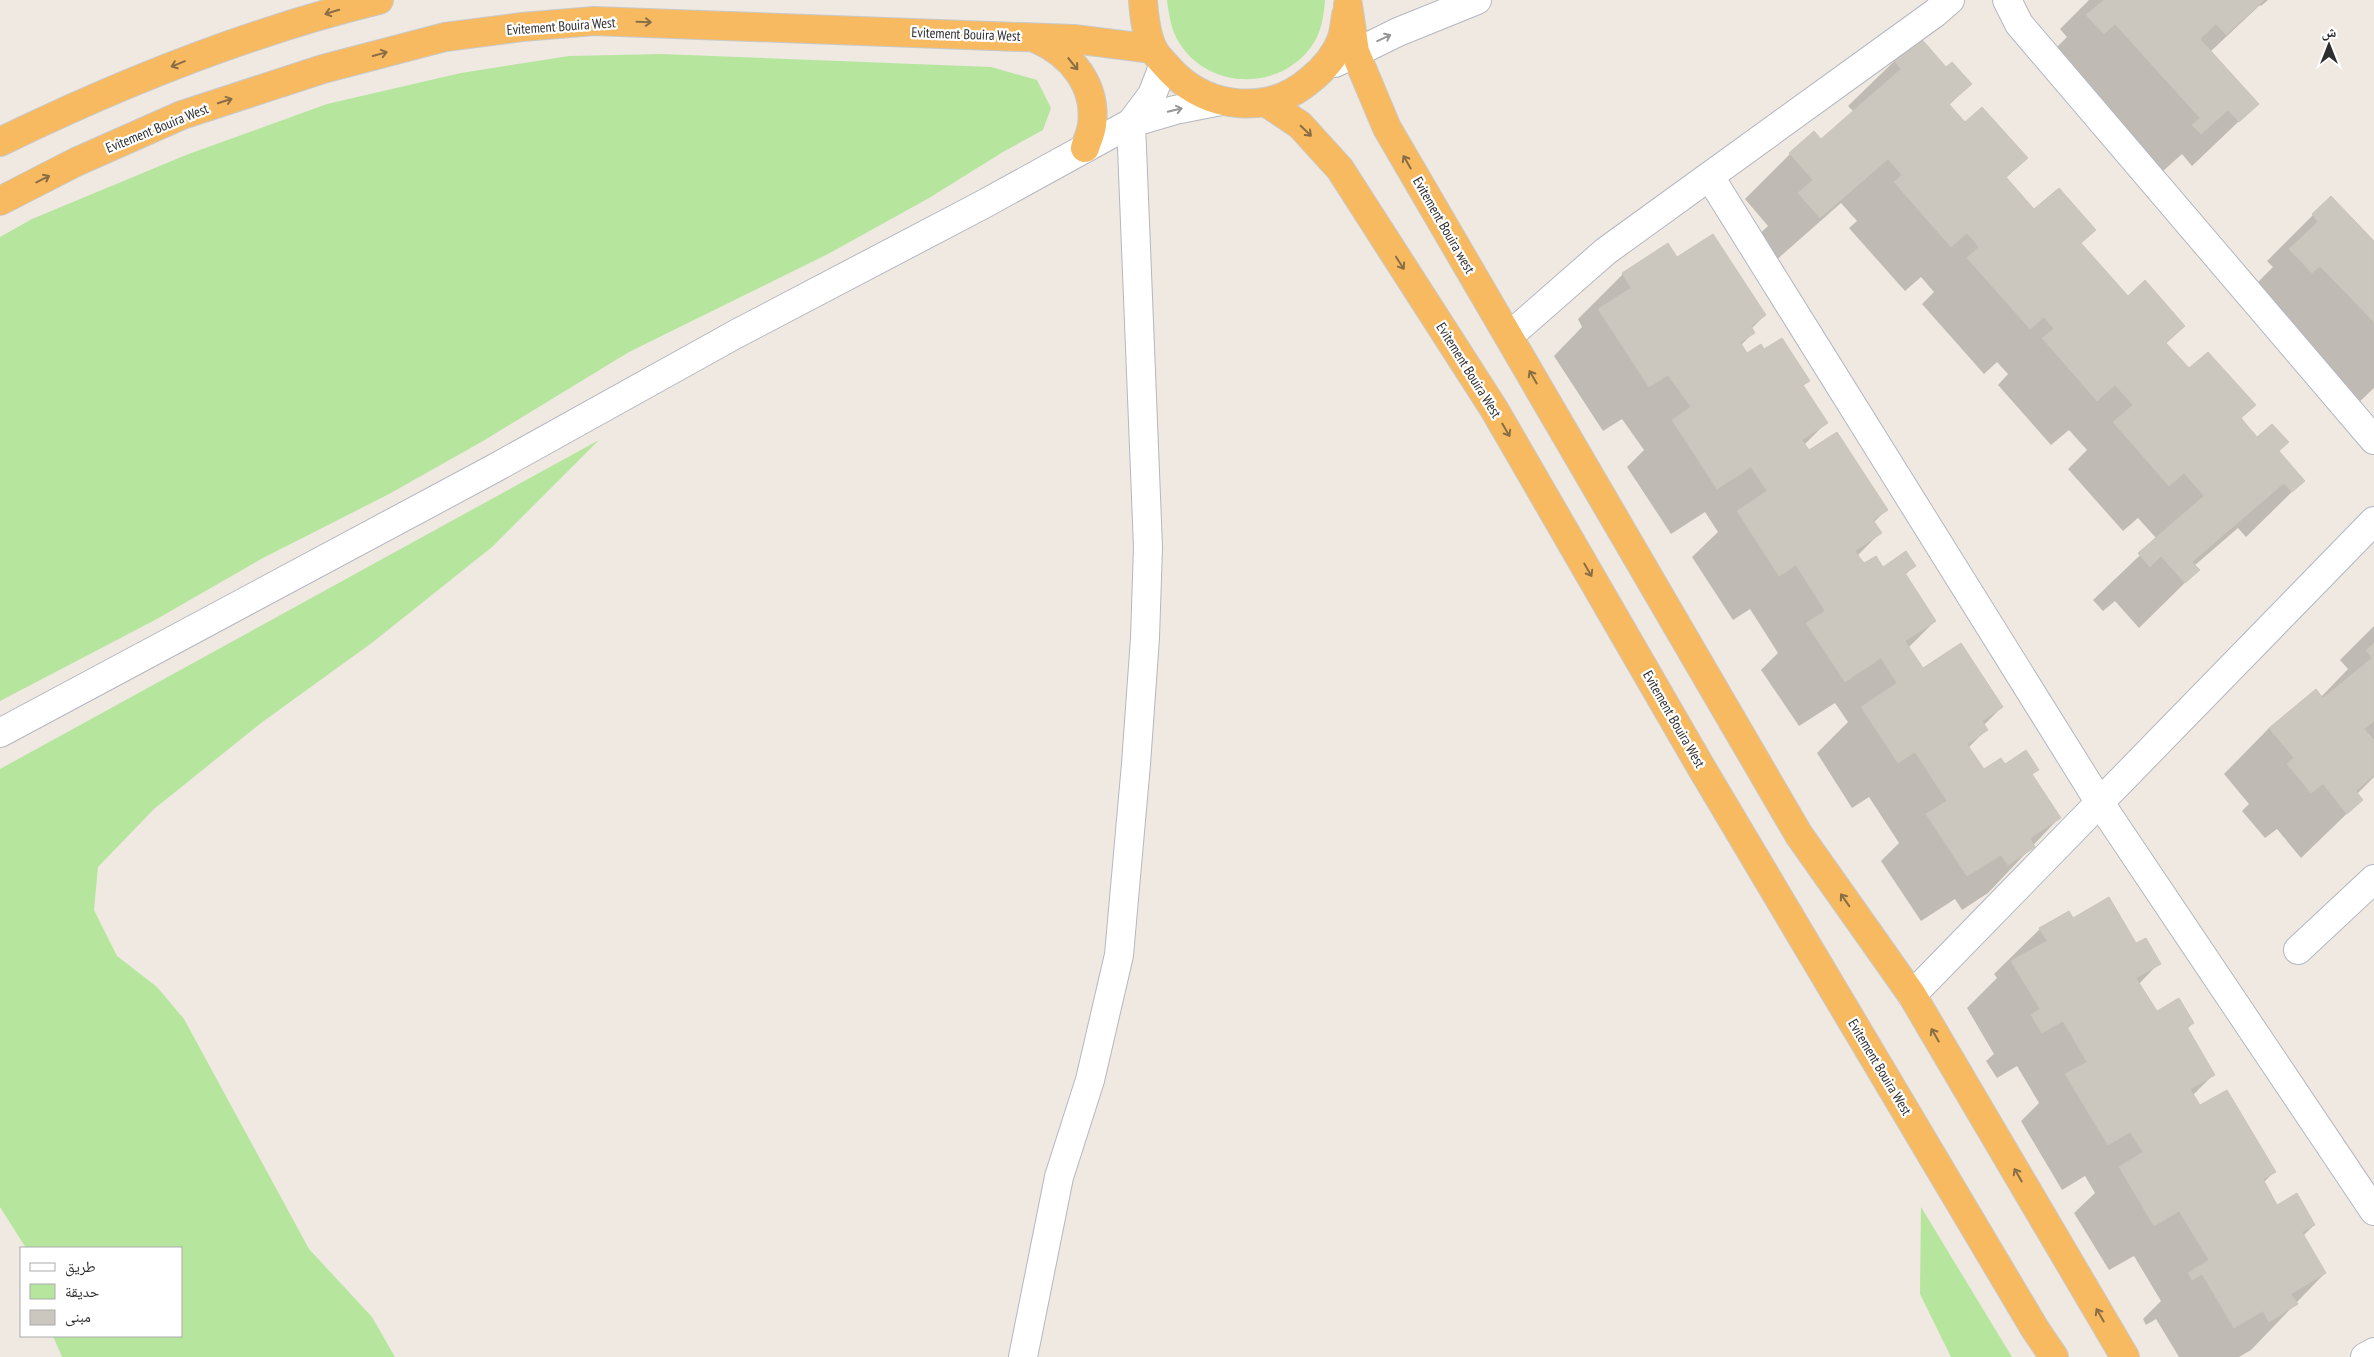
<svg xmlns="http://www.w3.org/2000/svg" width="2374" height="1357" font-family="'PT Sans Narrow','Noto Naskh Arabic',sans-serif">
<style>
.green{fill:#b6e59e}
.shadow{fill:#0003}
.building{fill:#cbc7bf;stroke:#cbc5ba}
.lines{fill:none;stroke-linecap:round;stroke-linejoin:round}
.minor-casing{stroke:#b4b7c1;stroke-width:30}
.trunk-casing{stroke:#c9c9c9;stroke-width:30}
.minor{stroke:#fff;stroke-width:28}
.trunk{stroke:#f8ba60;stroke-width:28}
.oneway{stroke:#896d44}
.oneway2{stroke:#969696}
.labels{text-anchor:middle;stroke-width:4.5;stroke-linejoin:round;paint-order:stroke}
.street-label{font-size:14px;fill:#2e2e2e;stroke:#fff}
</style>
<rect width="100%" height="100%" fill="#efe9e1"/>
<g class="green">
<path d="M1167 0H1325C1324 14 1322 28 1315 41 1285 91 1211 92 1180 44 1171 31 1169 15 1167 0Z"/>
<path d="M661 54 991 67 1037 80 1051 108 1043 130 1003 152 929 198 828 254 629 352 483 441 389 494 261 559 155 620 0 701V237L32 219 186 155 327 104 461 73 569 56Z"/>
<path d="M599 440 492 547 373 642 261 723 154 809 98 867 94 910 117 956 157 987 184 1019 309 1249 372 1317 395 1357H62L53 1336H181V1248H26L0 1207V769Z"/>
<path d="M1921 1207 2012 1357H1951L1920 1294Z"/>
</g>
<g class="shadow">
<path d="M2089 0H2268L2261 6 2260 5 2210 52 2257 104 2192 166 2182 154 2154 179 2042 62 2067 37 2060 29Z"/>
<path d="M1918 38 1946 69 1970 84 1948 106 1965 124 2026 158 2006 178 2034 211 2095 230 2080 244 2128 298 2183 326 2165 344 2257 439 2278 452 2303 481 2246 537 2238 528 2194 566 2198 570 2139 628 2115 601 2103 611 2093 600 2157 539 2138 518 2123 531 2068 469 2087 450 2069 430 2051 445 1998 385 2008 374 1997 362 1984 374 1922 304 1934 292 1921 277 1905 291 1849 228 1857 221 1841 203 1774 262 1754 239 1768 226 1745 199 1790 154 1821 141 1854 112 1848 106Z"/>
<path d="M2331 197 2374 243V388L2355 406 2344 395 2349 390 2274 310 2245 295 2273 267 2267 261Z"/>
<path d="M1677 259 1765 315 1751 329 1753 333 1741 345 1746 355 1764 351 1809 380 1802 387 1826 423 1804 445 1809 452 1886 510 1873 523 1880 533 1857 556 1863 565 1882 569 1914 566 1905 575 1935 621 1908 648 1922 669 2002 707 1983 726 1986 730 1968 748 1983 771 2005 766 2037 770 2031 775 2059 818 1988 893 1962 910 1955 899 1921 921 1881 861 1899 843 1869 797 1852 808 1817 753 1848 722 1835 703 1799 726 1761 670 1778 653 1750 609 1733 620 1692 557 1718 532 1705 512 1671 534 1627 467 1644 450 1622 419 1603 431 1554 356 1582 327 1578 319 1623 274Z"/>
<path d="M2374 626V777L2357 794 2361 800 2301 858 2277 829 2265 838 2242 811 2249 804 2224 774 2269 728 2321 697 2348 669 2340 660Z"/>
<path d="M2072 919 2136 944 2159 963 2139 984 2156 1012 2193 1023 2187 1029 2213 1075 2192 1096 2199 1107 2274 1172 2263 1183 2277 1207 2314 1225 2303 1236 2325 1273 2251 1350 2239 1357H2179L2156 1319 2146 1325 2143 1319 2161 1301 2134 1256 2109 1270 2074 1213 2095 1193 2085 1176 2062 1190 2021 1121 2039 1103 2017 1066 1997 1078 1986 1061 1994 1054 1967 1008 1997 978 1994 974 2040 929Z"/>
</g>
<g class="building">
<path d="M2104 0H2264L2226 35 2216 24 2200 39 2259 104 2239 122 2228 110 2201 134 2192 125 2200 118 2115 24 2104 34 2086 15Z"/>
<path d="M1919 36 1946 67 1952 62 1972 84 1949 104 1965 122 1982 107 2028 158 2006 177 2034 209 2059 188 2096 230 2081 243 2128 296 2145 280 2185 326 2166 343 2189 368 2208 352 2256 405 2241 418 2257 437 2272 424 2289 442 2279 451 2305 481 2292 492 2284 483 2192 562 2200 570 2185 583 2161 556 2150 567 2138 553 2204 496 2184 473 2169 486 2113 422 2133 405 2115 385 2097 401 2042 338 2054 329 2044 317 2030 329 1967 258 1979 247 1967 233 1951 247 1894 182 1902 175 1888 159 1820 218 1798 193 1813 180 1789 153 1814 131 1821 139 1901 69 1893 59Z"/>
<path d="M2331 196 2374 241V322L2320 266 2312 273 2289 249 2318 222 2312 214Z"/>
<path d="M1713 234 1766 315 1751 326 1755 333 1740 342 1747 353 1761 344 1764 349 1782 338 1810 381 1803 385 1828 423 1802 440 1809 450 1837 432 1888 510 1873 520 1882 533 1855 551 1864 563 1876 556 1883 567 1906 551 1916 566 1905 573 1936 621 1905 641 1923 668 1961 643 2003 707 1982 721 1988 730 1967 744 1984 769 2001 758 2005 764 2026 750 2039 770 2032 774 2061 818 2030 838 2035 847 2008 865 2001 855 1967 876 1926 814 1947 801 1915 752 1898 763 1861 707 1897 683 1881 658 1845 682 1806 623 1825 611 1796 565 1779 576 1737 511 1767 491 1751 467 1717 489 1672 420 1691 407 1668 375 1649 387 1598 309 1631 288 1622 273 1668 243 1677 257Z"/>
<path d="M2374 643V721L2364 729 2374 740V775L2356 791 2363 800 2347 814 2323 784 2311 793 2287 764 2294 758 2269 728 2316 689 2323 698 2372 658 2366 650Z"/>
<path d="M2109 897 2136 943 2146 938 2161 964 2136 978 2157 1011 2179 998 2194 1023 2187 1027 2215 1075 2190 1089 2200 1105 2227 1090 2276 1172 2263 1179 2277 1205 2297 1193 2315 1225 2302 1232 2326 1273 2291 1294 2298 1304 2269 1322 2263 1311 2234 1328 2202 1274 2192 1280 2188 1273 2209 1260 2179 1211 2154 1226 2119 1167 2143 1152 2130 1132 2108 1145 2065 1074 2087 1062 2063 1021 2042 1033 2031 1015 2040 1009 2011 961 2047 941 2039 928 2069 911 2073 918Z"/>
</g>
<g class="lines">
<g class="minor-casing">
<g id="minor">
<path d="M2007 0 2019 24 2374 440"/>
<path d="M1335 63 1398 32 1477 0"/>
<path d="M1710 177 2100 803 2374 1211"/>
<path d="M1509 336 1606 251 1935 13 1950 0"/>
<path d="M0 733 493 469 736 334 982 205 1131 123 1175 110 1221 101"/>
<path d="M2298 950 2374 879"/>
<path d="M1912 995 2374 521"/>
<path d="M1023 1357 1059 1177 1090 1080 1119 955 1136 764 1145 638 1148 547 1131 123 1152 95 1164 64"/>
<path d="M2365 1357 2374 1352"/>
</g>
</g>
<g class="trunk-casing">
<g id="trunk">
<path d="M1143 0C1144 16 1146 34 1153 49 1157 57 1166 65 1172 72 1209 110 1270 115 1310 80 1324 69 1336 55 1342 38 1344 31 1345 22 1346 15"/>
<path d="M1348 5 1355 52 1387 128 1799 835 1912 995 2125 1357"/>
<path d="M1037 39C1071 54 1097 85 1092 125 1091 133 1087 141 1085 148"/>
<path d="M1267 103 1300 125 1340 169 1494 409 1701 767 2035 1329 2054 1357"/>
<path d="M0 142C121 83 248 32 379 0"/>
<path d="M0 201 76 162 182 115 323 69 445 37 522 27 594 21 1074 39 1153 49"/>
</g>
</g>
<use href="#minor" class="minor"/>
<use href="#trunk" class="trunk"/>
</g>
<defs><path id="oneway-shaft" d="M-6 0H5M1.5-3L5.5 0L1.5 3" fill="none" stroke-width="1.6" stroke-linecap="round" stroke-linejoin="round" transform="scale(1.25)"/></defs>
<g class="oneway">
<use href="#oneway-shaft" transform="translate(332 12) rotate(163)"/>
<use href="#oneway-shaft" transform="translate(644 22) rotate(2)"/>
<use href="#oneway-shaft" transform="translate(380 54) rotate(-15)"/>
<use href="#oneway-shaft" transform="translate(178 64) rotate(158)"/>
<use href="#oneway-shaft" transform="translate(1073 64) rotate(51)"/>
<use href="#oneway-shaft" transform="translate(225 101) rotate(-18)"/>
<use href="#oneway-shaft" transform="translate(1306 131) rotate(44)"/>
<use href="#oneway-shaft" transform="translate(1407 162) rotate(-120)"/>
<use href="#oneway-shaft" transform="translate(43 179) rotate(-27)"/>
<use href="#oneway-shaft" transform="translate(1400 263) rotate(57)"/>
<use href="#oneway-shaft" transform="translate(1533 377) rotate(-120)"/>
<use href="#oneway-shaft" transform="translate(1506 430) rotate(60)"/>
<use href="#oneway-shaft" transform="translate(1588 570) rotate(60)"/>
<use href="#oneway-shaft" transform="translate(1845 900) rotate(-125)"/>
<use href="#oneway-shaft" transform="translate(1935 1035) rotate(-120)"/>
<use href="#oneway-shaft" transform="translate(2018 1175) rotate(-120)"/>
<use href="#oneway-shaft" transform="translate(2100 1315) rotate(-120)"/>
</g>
<g class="oneway2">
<use href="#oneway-shaft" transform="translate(1384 38) rotate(-25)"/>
<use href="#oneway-shaft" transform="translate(1175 110) rotate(-14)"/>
</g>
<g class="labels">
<g class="street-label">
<text transform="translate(561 26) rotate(-4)" y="5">Evitement Bouira West</text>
<text transform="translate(966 34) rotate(2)" y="5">Evitement Bouira West</text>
<text transform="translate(157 128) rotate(-22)" y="5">Evitement Bouira West</text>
<text transform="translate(1444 225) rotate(60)" y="5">Evitement Bouira west</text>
<text transform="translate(1469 370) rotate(58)" y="5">Evitement Bouira West</text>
<text transform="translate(1674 719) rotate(60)" y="5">Evitement Bouira West</text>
<text transform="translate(1880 1067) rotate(59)" y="5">Evitement Bouira West</text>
</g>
</g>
<rect x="20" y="1247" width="162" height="90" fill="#ffffff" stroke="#ababab"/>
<rect x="30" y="1263" width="25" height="8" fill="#ffffff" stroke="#ababab"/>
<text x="65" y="1272" font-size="15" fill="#2e2e2e">طريق</text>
<rect x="30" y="1284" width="25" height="15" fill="#b6e59e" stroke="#ababab"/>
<text x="65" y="1297" font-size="15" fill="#2e2e2e">حديقة</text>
<rect x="30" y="1310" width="25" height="15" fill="#cbc7bf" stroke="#ababab"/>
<text x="65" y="1322" font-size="15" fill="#2e2e2e">مبنى</text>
<g transform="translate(2329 45)" stroke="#ffffff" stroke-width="4" paint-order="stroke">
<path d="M0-4L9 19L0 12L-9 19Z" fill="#2e2e2e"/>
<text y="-8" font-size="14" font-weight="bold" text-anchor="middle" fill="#2e2e2e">ش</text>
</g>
</svg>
